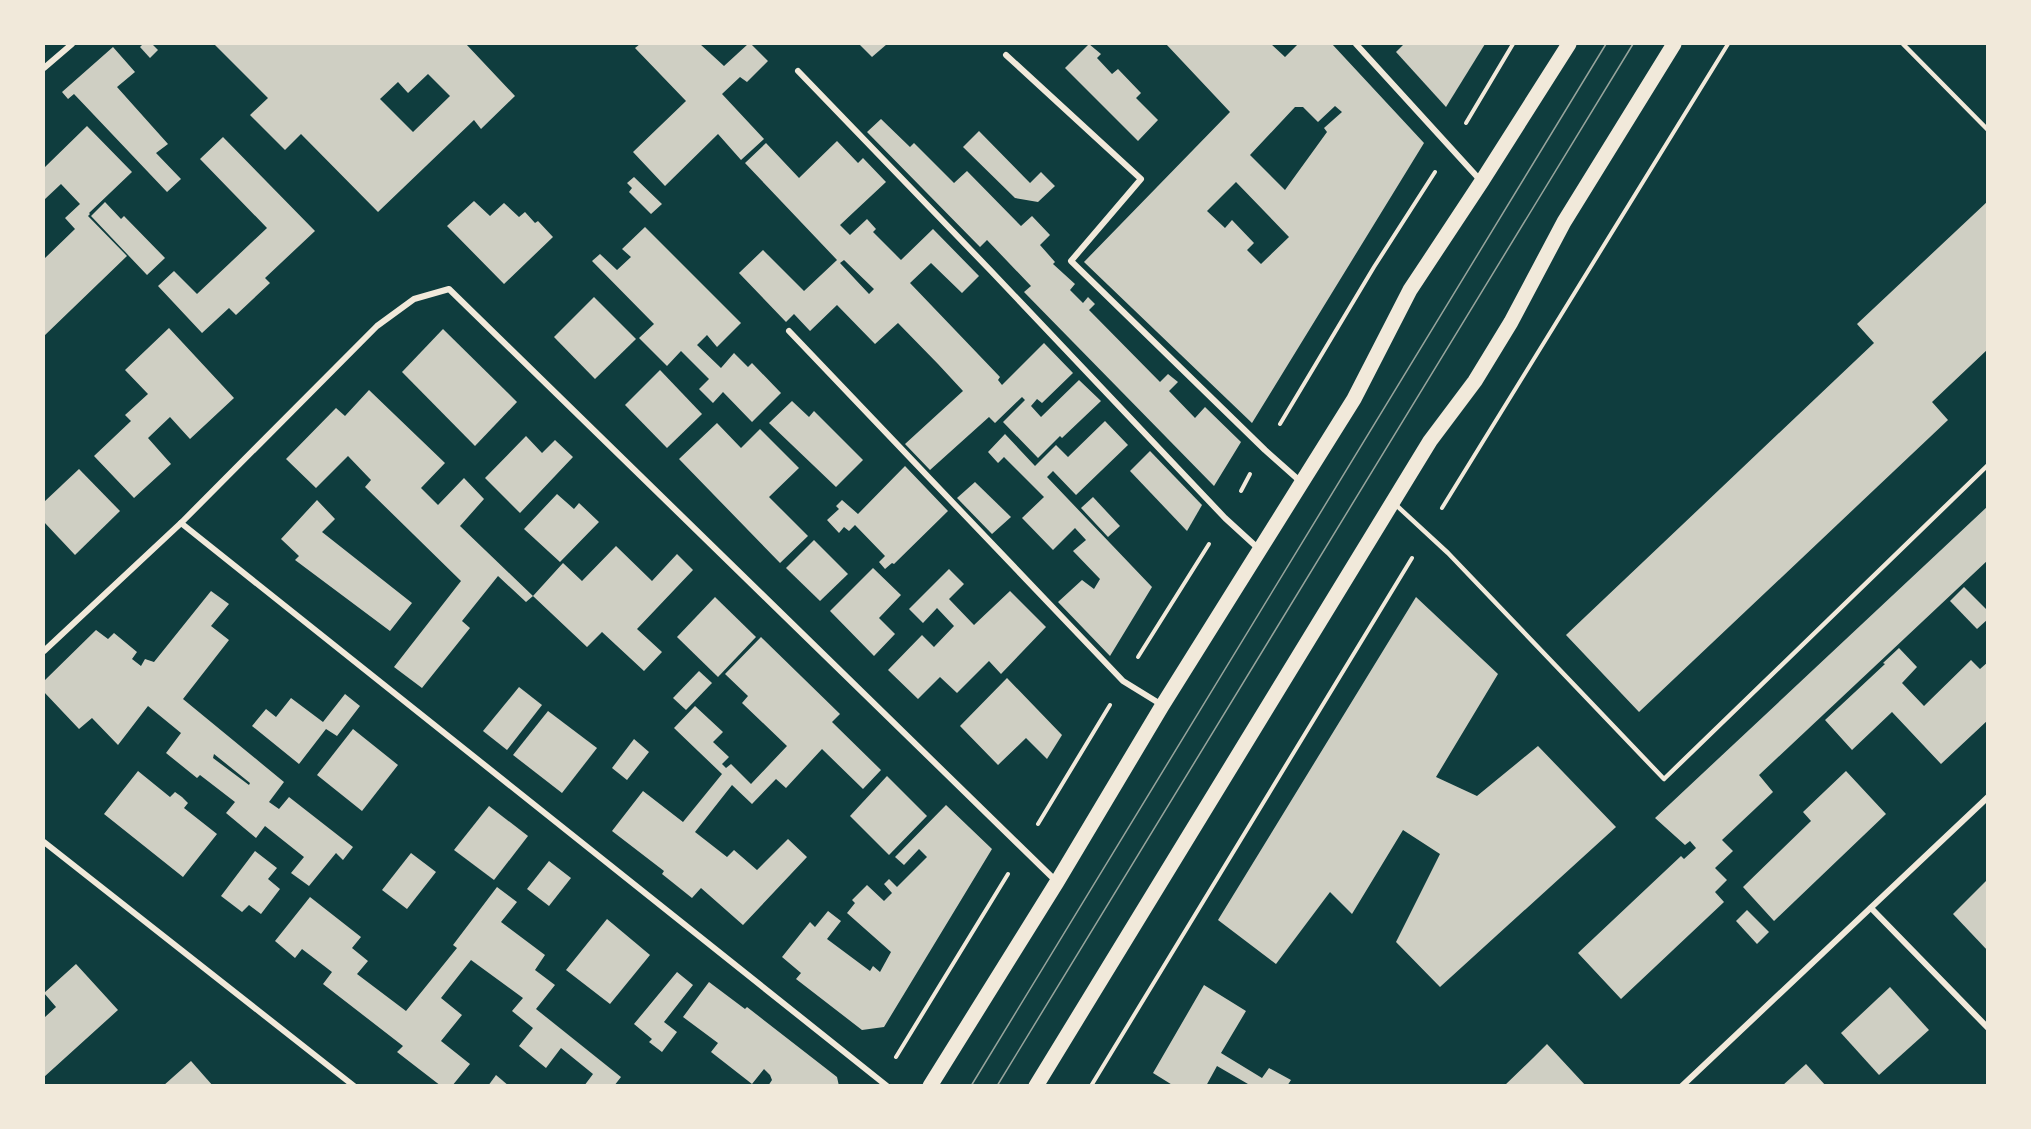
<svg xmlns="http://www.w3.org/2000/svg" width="2031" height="1129" font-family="Karla,sans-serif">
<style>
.building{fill:#cfcfc3;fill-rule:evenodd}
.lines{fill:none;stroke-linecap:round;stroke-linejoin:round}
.path{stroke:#f1e9da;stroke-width:4}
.service{stroke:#f1e9da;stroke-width:4.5}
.minor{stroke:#f1e9da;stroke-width:6}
.primary{stroke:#f1e9da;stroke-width:15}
.tram{stroke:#97a49c;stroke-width:1.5}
</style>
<rect width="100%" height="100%" fill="#0f3d3e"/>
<g class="building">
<path d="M143 44H152L158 50 150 58 140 47Z"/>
<path d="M214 44H466L515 96 481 129 474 120 378 212 301 134 285 150 250 115 268 98ZM428 74 450 96 413 132 380 99 398 82 408 93Z"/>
<path d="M640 44H700L724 66 748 44H751L768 61 747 82 740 77 722 94 764 139 741 160 718 134 665 186 633 152 686 101 635 48Z"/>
<path d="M859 44H887L872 57Z"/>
<path d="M1089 44 1101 54 1097 58 1112 74 1118 69 1141 93 1136 98 1158 120 1138 141 1065 68Z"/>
<path d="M1166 44H1271L1285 57 1298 44H1332L1424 143 1252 423 1084 262 1230 112ZM1335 106 1342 112 1324 128 1327 132 1285 190 1250 155 1295 107H1303L1318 122ZM1236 182 1289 237 1261 264 1247 250 1254 243 1232 220 1225 228 1207 211Z"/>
<path d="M1404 44H1485L1446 107 1396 52Z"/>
<path d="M113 47 135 72 117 87 168 144 156 153 181 179 167 192 74 94 68 99 62 92Z"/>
<path d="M881 119 910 147 914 143 954 183 967 171 1021 226 1032 216 1050 235 1040 245 1055 262 1053 264 1075 284 1070 290 1083 303 1088 297 1095 304 1089 310 1160 382 1168 374 1178 382 1169 391 1195 418 1205 407 1241 442 1214 486 1024 292 1031 286 987 240 980 247 867 132Z"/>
<path d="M87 126 132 172 89 213 90 214 88 216 127 256 44 336V259L75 229 65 218 80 204 61 184 44 200V165L45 167Z"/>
<path d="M979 131 1030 183 1041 172 1055 186 1038 202 1015 198 963 147Z"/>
<path d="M223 137 315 231 265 278 270 283 236 315 229 308 202 333 158 286 174 271 197 294 267 228 200 159Z"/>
<path d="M837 141 858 163 863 158 886 182 840 225 850 235 867 219 876 229 873 232 901 260 933 229 979 276 962 293 931 263 910 283 1000 377 998 380 1002 385 1044 343 1073 373 1042 403 1037 399 1031 406 1041 417 1079 380 1101 401 1062 438 1060 436 1038 458 1003 422 1025 400 1022 397 995 423 989 417 930 470 905 444 963 391 938 364 898 323 875 344 837 305 810 331 794 314 786 322 739 273 763 250 804 291 837 260 745 163 766 143 799 178ZM844 260 874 289 869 294 840 263Z"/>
<path d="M634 177 662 204 651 214 629 192 632 188 627 183Z"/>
<path d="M474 201 490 216 504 203 519 217 525 212 535 223 538 221 553 237 504 284 447 226Z"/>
<path d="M1988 201V349L1932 402 1948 420 1639 712 1566 635 1874 343 1857 324Z"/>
<path d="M105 202 121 219 124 216 165 258 147 275 91 216Z"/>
<path d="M645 227 741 323 717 347 707 335 697 345 721 368 734 353 748 367 752 363 781 393 752 422 723 392 713 403 699 389 709 379 681 351 667 366 639 338 654 324 592 261 600 254 617 270 631 257 622 249Z"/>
<path d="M594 297 636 339 595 379 554 337Z"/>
<path d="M169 328 234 398 190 439 170 417 148 438 171 464 134 498 94 456 131 421 125 415 148 394 125 370Z"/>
<path d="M443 329 517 402 475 446 402 372Z"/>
<path d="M660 370 702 414 667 448 625 405Z"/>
<path d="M369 390 445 463 421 488 438 505 464 478 484 499 460 526 533 596 526 602 498 576 462 621 470 628 422 688 394 667 461 581 365 487 371 480 348 456 316 488 286 459 336 408 345 416Z"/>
<path d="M792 401 809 417 814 411 863 460 836 487 769 423Z"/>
<path d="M1105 421 1128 445 1076 495 1053 471 1047 477 1152 587 1110 656 1058 602 1082 580 1094 589 1100 579 1073 551 1086 540 1075 528 1053 550 1022 518 1044 497 1004 457 998 463 988 452 1005 434 1035 466 1056 445 1068 457Z"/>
<path d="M717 423 741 448 760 429 799 468 769 497 808 536 780 563 679 459Z"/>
<path d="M526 436 542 453 555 440 573 457 520 513 485 478Z"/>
<path d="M1150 451 1202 505 1187 531 1130 471Z"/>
<path d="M905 466 948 511 894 564 892 563 885 569 879 562 885 556 855 525 849 531 844 527 839 533 827 520 839 509 836 506 842 500 858 514Z"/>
<path d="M79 469 120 511 75 555 44 522V502Z"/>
<path d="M975 482 1011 517 992 534 957 498Z"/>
<path d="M557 494 574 509 579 503 599 522 560 562 524 529Z"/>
<path d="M1093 497 1120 526 1108 537 1081 508Z"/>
<path d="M317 500 335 519 322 532 412 603 390 631 295 560 299 556 281 539Z"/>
<path d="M1988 506V560L1759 775 1773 792 1722 840 1733 851 1715 868 1727 880 1715 892 1724 902 1621 999 1578 953 1681 856 1684 859 1696 848 1690 841 1685 845 1655 818Z"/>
<path d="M814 540 848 574 820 601 786 568Z"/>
<path d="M616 546 652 581 677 554 693 570 637 629 662 652 644 671 602 632 587 647 533 596 563 563 582 581Z"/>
<path d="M873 568 901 595 879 618 895 634 874 656 830 611Z"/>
<path d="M949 569 964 584 949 599 974 625 1010 591 1046 627 1001 674 989 661 957 693 940 677 918 699 888 670 922 635 934 647 954 626 937 608 923 623 909 609Z"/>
<path d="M1964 587 1988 611V619L1977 629 1950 601Z"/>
<path d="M211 591 229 604 211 626 229 640 183 699 284 782 269 802 279 809 289 797 353 847 343 860 336 853 309 886 291 873 304 857 265 826 256 838 226 813 235 802 200 775 197 778 166 753 181 733 148 706 118 745 92 718 79 729 44 692V681L96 630 108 639 114 633 137 652 132 659 141 666 145 659 154 662ZM214 754 250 783 249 785 213 758Z"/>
<path d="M715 597 756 637 718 677 677 637Z"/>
<path d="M1416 597 1498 674 1436 777 1477 796 1538 746 1616 827 1440 987 1396 942 1440 854 1403 830 1352 914 1330 892 1276 964 1218 920Z"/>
<path d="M761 637 840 714 832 722 881 770 863 789 822 749 786 788 776 779 752 804 732 785 695 832 727 857 734 850 757 870 788 839 807 857 743 925 701 888 692 898 662 874 664 871 612 831 643 791 683 822 722 774 674 728 695 706 723 732 713 742 729 757 722 764 726 768 731 764 751 784 787 746 742 703 748 696 725 674Z"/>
<path d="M1899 648 1917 667 1902 683 1924 706 1971 660 1980 669 1988 662V720L1941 764 1892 712 1852 750 1825 720 1885 664 1883 663Z"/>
<path d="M699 671 712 683 686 710 673 698Z"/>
<path d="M1007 678 1062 735 1047 759 1026 738 998 765 960 726Z"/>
<path d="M519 687 542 705 507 750 483 731Z"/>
<path d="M345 694 360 706 337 736 326 729 299 764 252 726 266 709 276 717 291 698 323 722Z"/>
<path d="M548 711 597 748 562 793 513 755Z"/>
<path d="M353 729 398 765 362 811 317 775Z"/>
<path d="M634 739 649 752 627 780 612 768Z"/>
<path d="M138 771 170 797 175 792 182 797 188 803 184 808 217 834 183 877 104 814Z"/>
<path d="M1846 771 1886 814 1774 921 1743 887 1811 821 1803 812Z"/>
<path d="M887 776 927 816 889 855 850 816Z"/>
<path d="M946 805 992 849 884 1027 862 1030 796 979 801 973 782 957 810 922 815 927 828 911 841 921 827 939 870 971 873 966 880 972 891 952 847 913 855 903 852 900 867 885 884 901 892 893 884 884 889 879 897 887 927 857 919 849 904 865 895 857Z"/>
<path d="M489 806 528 836 494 880 454 850Z"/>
<path d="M255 851 277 868 268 879 280 889 261 914 249 905 242 912 221 896Z"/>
<path d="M411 853 436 872 407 909 382 890Z"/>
<path d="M549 861 571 878 549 906 527 889Z"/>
<path d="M1988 879V951L1953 914Z"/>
<path d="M497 887 517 902 501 922 545 955 535 970 555 985 536 1009 621 1077 614 1086H584L593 1074 561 1048 546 1068 519 1046 533 1028 512 1011 523 998 471 960 441 998 462 1015 441 1041 470 1064 452 1086H441L397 1052 403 1046 323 984 332 972 302 949 295 958 275 941 310 897 361 937 352 948 368 961 357 974 406 1011 457 948 453 945Z"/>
<path d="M1747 910 1769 932 1757 944 1736 921Z"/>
<path d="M607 919 650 955 610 1004 566 970Z"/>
<path d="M76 964 118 1010 44 1077V1015L45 1017 56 1007 44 993Z"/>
<path d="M677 972 693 985 664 1022 677 1032 662 1052 649 1042 652 1039 634 1024Z"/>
<path d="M709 982 745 1009 747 1007 837 1077 839 1086H768L772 1080 770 1075 764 1069 752 1084 711 1052 718 1043 683 1017Z"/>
<path d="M1204 985 1246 1011 1221 1053 1262 1078 1269 1068 1291 1080 1287 1086H1247L1248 1084 1217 1066 1206 1086H1174L1153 1073Z"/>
<path d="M1890 987 1929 1030 1879 1075 1841 1033Z"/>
<path d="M1547 1044 1586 1086H1504L1533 1058Z"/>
<path d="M191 1061 213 1086H163Z"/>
<path d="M1806 1064 1826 1086H1782Z"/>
<path d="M496 1075 509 1086H488Z"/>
</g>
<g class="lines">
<g class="path">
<path d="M1466 123 1513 44"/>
<path d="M1280 424 1374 267 1435 172"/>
<path d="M1241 491 1250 474"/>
<path d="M1442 508 1728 44"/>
<path d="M1138 657 1209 544"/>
<path d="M1038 824 1110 705"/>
<path d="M896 1057 1008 874"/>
<path d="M1091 1086 1412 558"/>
</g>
<g class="service">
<path d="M1903 44 1988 130"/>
<path d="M1396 505 1448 553 1664 779 1988 465"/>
</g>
<g class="minor">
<path d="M1356 44 1481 181"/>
<path d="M1006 55 1141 179 1071 261 1265 450 1301 482"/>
<path d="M44 68 72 44"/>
<path d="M798 71 991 271 1225 518 1260 550"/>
<path d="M789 331 1123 681 1162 705"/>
<path d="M181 523 887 1086"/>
<path d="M44 651 181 523 377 326 414 299 449 289 1056 881"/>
<path d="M44 842 354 1086"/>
<path d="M1871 908 1988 1028"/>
<path d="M1682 1086 1988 797"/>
</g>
<g class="primary">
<path d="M930 1086 1057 882 1162 706 1354 399 1410 290 1482 181 1569 44"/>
<path d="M1036 1086 1430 441 1475 381 1511 322 1564 222 1674 44"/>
</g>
<g class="tram">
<path d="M971 1086 1606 44"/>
<path d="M997 1086 1633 44"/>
</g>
</g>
<rect width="2031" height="1129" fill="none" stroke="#f1e9da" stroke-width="90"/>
</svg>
